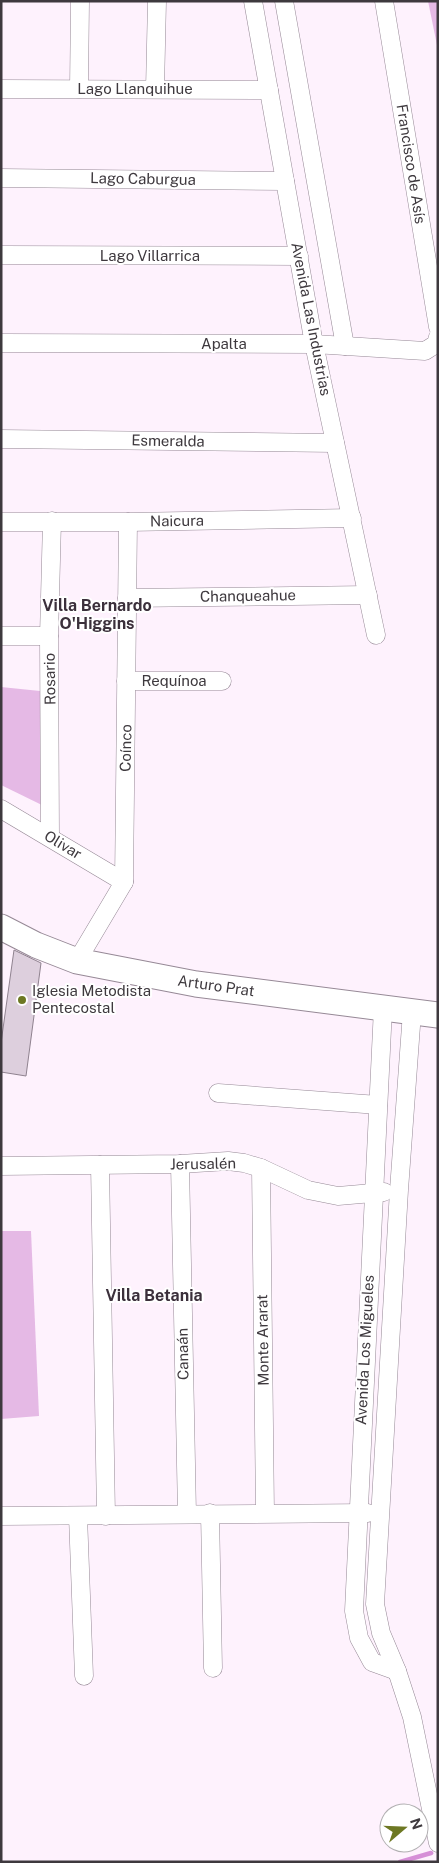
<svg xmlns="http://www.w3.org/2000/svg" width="439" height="1863" font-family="'Public Sans',sans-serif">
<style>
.green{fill:#e5b9e5}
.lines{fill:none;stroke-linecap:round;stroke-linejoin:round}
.stream{stroke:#d68fd7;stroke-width:4.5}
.building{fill:#ddcfdd;stroke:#8f828f}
.minor-casing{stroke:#968996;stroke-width:19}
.secondary-casing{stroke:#968996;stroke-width:27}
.minor{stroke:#fff;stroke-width:18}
.secondary{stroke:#fff;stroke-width:25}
.poi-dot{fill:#6d7823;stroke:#fff;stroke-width:2}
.labels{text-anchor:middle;stroke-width:4;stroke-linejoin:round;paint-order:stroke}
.street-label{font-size:15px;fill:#3e393e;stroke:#fff}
.poi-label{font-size:15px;fill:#3e393e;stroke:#fff;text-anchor:start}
.neighbourhood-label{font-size:16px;font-weight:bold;fill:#3b303b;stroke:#fff}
</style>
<rect width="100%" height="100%" fill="#fef2fd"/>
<g class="green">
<path d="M428 1H438V50Z"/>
<path d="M1 687 40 691 48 808 1 785Z"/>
<path d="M1 1231H31L39 1416 1 1419Z"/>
</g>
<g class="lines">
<path class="stream" d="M400 1862 431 1853"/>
</g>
<path class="building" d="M14 950 41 963 26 1076 1 1072V1043Z"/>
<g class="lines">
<g class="minor-casing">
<g id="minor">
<path d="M253 1 314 344 376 635"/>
<path d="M284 1 345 346"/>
<path d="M384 1 438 327"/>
<path d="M1 89 269 90"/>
<path d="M79 89 80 1"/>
<path d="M155 89 157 1"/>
<path d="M1 178 285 181"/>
<path d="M1 255 299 256"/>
<path d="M1 343 314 344 425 351 436 344 438 337"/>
<path d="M1 439 335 443"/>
<path d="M1 522H128L352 518"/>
<path d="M127 598 368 595"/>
<path d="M1 636H49"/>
<path d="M126 681H222"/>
<path d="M1 809 124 882"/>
<path d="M50 837 49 636 52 521"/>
<path d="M77 961 124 882 128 522"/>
<path d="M383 1008 354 1611 359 1638 372 1662 397 1671"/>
<path d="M412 1012 399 1190 375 1604 381 1633 397 1671 412 1717 438 1843"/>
<path d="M218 1093 378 1105"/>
<path d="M180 1164 187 1514"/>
<path d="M100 1165 106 1516"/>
<path d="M1 1166 180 1164 228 1161 244 1163 261 1168 308 1190 338 1196 384 1192"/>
<path d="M261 1168 265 1513"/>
<path d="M210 1513 213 1668"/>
<path d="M1 1516 368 1513"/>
<path d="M78 1516 84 1676"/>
</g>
</g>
<g class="secondary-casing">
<path id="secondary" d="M1 927 36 945 77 961 196 984 438 1015"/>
</g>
<use href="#minor" class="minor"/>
<use href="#secondary" class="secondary"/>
</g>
<circle class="poi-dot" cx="22" cy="1000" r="5"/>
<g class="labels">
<g class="street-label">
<text x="135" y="94">Lago Llanquihue</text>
<text transform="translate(411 164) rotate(81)" y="5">Francisco de Asís</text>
<text transform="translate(143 179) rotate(1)" y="5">Lago Caburgua</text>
<text x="150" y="261">Lago Villarrica</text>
<text transform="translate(311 319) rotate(79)" y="5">Avenida Las Industrias</text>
<text x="224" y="349">Apalta</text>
<text transform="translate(168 441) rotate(1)" y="5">Esmeralda</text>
<text transform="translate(177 521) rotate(-1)" y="5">Naicura</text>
<text transform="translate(248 596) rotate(-1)" y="5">Chanqueahue</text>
<text transform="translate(50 679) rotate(-91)" y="5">Rosario</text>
<text x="174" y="686">Requínoa</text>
<text transform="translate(126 748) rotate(-89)" y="5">Coínco</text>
<text transform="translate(63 845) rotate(31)" y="5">Olivar</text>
<text transform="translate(216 986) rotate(8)" y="5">Arturo Prat</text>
<text transform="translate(203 1164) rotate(-1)" y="5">Jerusalén</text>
<text transform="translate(263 1340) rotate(-91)" y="5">Monte Ararat</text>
<text transform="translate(365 1350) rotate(-87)" y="5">Avenida Los Migueles</text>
<text transform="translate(183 1354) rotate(-91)" y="5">Canaán</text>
</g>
<g class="poi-label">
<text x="32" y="996">Iglesia Metodista<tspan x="32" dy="17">Pentecostal</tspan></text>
</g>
<g class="neighbourhood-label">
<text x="97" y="611">Villa Bernardo<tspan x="97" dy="18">O'Higgins</tspan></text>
<text x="154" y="1301">Villa Betania</text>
</g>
</g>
<rect width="439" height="1863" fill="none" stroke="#3e393e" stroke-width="5"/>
<g transform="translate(404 1828) rotate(71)"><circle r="24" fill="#ffffff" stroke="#b2b0b2"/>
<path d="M0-4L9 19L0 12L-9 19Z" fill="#6d7823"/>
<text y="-8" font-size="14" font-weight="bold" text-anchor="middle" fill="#3e393e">N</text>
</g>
</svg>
